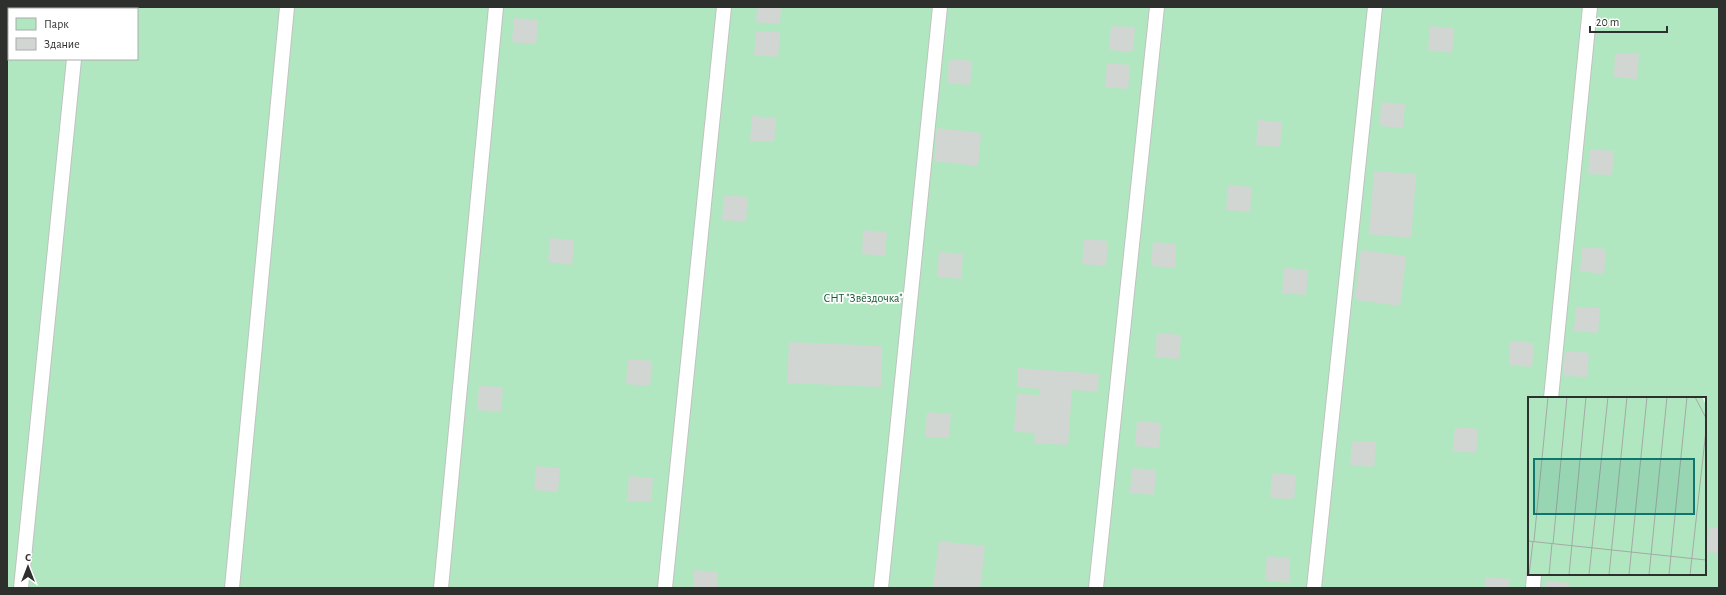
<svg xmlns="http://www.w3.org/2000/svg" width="1726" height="595" font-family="'Alegreya Sans',sans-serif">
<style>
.green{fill:#b1e7c0;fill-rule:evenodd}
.building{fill:#d1d6d2}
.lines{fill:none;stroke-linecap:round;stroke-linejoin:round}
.lane-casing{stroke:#bec3bf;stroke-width:16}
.lane{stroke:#fff;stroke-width:14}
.labels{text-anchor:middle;stroke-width:3.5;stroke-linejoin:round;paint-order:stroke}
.park-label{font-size:12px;fill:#165a32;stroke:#fff}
.inset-road{fill:none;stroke:#a5a9a5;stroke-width:1}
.view{fill:#0f766e;fill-opacity:0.15;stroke:#0f766e;stroke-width:2}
.inset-edge{fill:none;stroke:#2e302e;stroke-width:2}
</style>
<rect width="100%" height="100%" fill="#f4f9f5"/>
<path class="green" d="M7 7H1719V588H7ZM9 9H137V59H9ZM1529 398H1705V574H1529Z"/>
<g class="building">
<path d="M757 7H781L780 24 756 22Z"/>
<path d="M514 18 538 20 536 44 512 42Z"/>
<path d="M1111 26 1135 27 1133 52 1109 50Z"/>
<path d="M1430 26 1454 28 1452 53 1428 50Z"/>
<path d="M756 31 780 32 778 57 754 55Z"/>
<path d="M1615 53 1639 54 1637 79 1614 77Z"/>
<path d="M949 59 972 61 970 85 947 83Z"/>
<path d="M1107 63 1130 65 1128 89 1105 87Z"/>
<path d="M1381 102 1405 104 1403 128 1380 126Z"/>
<path d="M752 116 776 118 774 142 750 141Z"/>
<path d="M1258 120 1282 122 1280 147 1256 145Z"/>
<path d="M937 128 981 133 978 166 934 161Z"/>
<path d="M1590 149 1614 151 1612 175 1588 174Z"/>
<path d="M1374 171 1416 174 1411 238 1369 234Z"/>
<path d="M1228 185 1252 187 1250 212 1226 210Z"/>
<path d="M724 195 748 197 746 222 722 220Z"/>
<path d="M863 230 887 232 885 256 862 254Z"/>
<path d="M550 238 574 240 572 265 548 262Z"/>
<path d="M1084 239 1108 241 1106 266 1082 264Z"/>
<path d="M1153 242 1176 244 1175 268 1151 266Z"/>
<path d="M1582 247 1606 249 1604 274 1580 271Z"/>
<path d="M1361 250 1406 256 1400 306 1355 300Z"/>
<path d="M939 252 963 254 961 279 937 277Z"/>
<path d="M1284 268 1308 270 1306 295 1282 293Z"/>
<path d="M1576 307 1600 308 1598 333 1574 331Z"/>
<path d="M1157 333 1181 335 1179 359 1155 357Z"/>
<path d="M1510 341 1534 343 1532 367 1509 365Z"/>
<path d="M789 342 882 346 881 387 787 383Z"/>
<path d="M1565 351 1589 353 1587 377 1563 376Z"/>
<path d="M628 359 652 361 650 386 626 384Z"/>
<path d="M1018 368 1099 374 1097 392 1072 390 1068 445 1034 443 1035 433 1014 432 1017 394 1039 395 1040 389 1017 387Z"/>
<path d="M479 386 503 387 501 412 477 410Z"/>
<path d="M927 412 951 414 949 438 925 437Z"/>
<path d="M1137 421 1161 423 1159 448 1135 446Z"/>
<path d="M1455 427 1478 429 1476 453 1453 451Z"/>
<path d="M1352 441 1376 442 1374 467 1350 465Z"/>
<path d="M536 466 560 468 558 492 534 490Z"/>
<path d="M1132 468 1156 470 1154 495 1130 493Z"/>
<path d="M1272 473 1296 475 1294 499 1270 498Z"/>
<path d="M629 476 653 478 651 502 627 501Z"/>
<path d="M1709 528H1719V553L1707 552Z"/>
<path d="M939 541 985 546 980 588H933Z"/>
<path d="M1267 556 1290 558 1289 583 1265 580Z"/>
<path d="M694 570 718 572 717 588H693Z"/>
<path d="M1486 577 1510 579 1509 588H1485Z"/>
<path d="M1546 581 1569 583V588H1545Z"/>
</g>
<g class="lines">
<g class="lane-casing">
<g id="lane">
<path d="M79 9V7"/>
<path d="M1551 398 1590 7"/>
<path d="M21 588 74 59"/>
<path d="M232 588 287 7"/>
<path d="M441 588 496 7"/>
<path d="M665 588 724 7"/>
<path d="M881 588 940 7"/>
<path d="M1096 588 1157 7"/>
<path d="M1314 588 1375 7"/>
<path d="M1533 588 1534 574"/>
</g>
</g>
<use href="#lane" class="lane"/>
</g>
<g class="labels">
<g class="park-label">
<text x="863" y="302">СНТ "Звёздочка"</text>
</g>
</g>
<g transform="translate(1528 397)">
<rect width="178" height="178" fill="#f4f9f5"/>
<path d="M0 0H174L178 8V178H0Z" fill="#b1e7c0"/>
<path class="inset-road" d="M167 0 178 21M0 144 178 163M6 144 20 0M25 147 39 0M1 178 5 144M21 178 24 146M41 178 58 0M61 178 80 0M81 178 99 0M101 178 119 0M121 178 139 0M141 178 159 0M162 178 178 33"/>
<path class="view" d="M6 62H166V117H6Z"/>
<rect width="178" height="178" class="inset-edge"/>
</g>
<rect width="1726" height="595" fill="none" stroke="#2e302e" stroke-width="16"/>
<rect x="8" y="8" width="130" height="52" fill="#ffffff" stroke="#abacab"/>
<rect x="16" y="18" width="20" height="12" fill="#b1e7c0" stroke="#abacab"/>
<text x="44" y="28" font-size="12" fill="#2e302e">Парк</text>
<rect x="16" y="38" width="20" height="12" fill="#d1d6d2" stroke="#abacab"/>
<text x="44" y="48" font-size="12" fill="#2e302e">Здание</text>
<g transform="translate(28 567)" stroke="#ffffff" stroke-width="3" paint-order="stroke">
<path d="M0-3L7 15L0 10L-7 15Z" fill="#2e302e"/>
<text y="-6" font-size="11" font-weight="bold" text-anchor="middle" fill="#2e302e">С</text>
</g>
<path d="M1590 26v6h77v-6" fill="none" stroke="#2e302e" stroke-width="2"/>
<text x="1596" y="26" font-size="12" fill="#2e302e" stroke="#ffffff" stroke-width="3" paint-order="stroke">20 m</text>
</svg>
